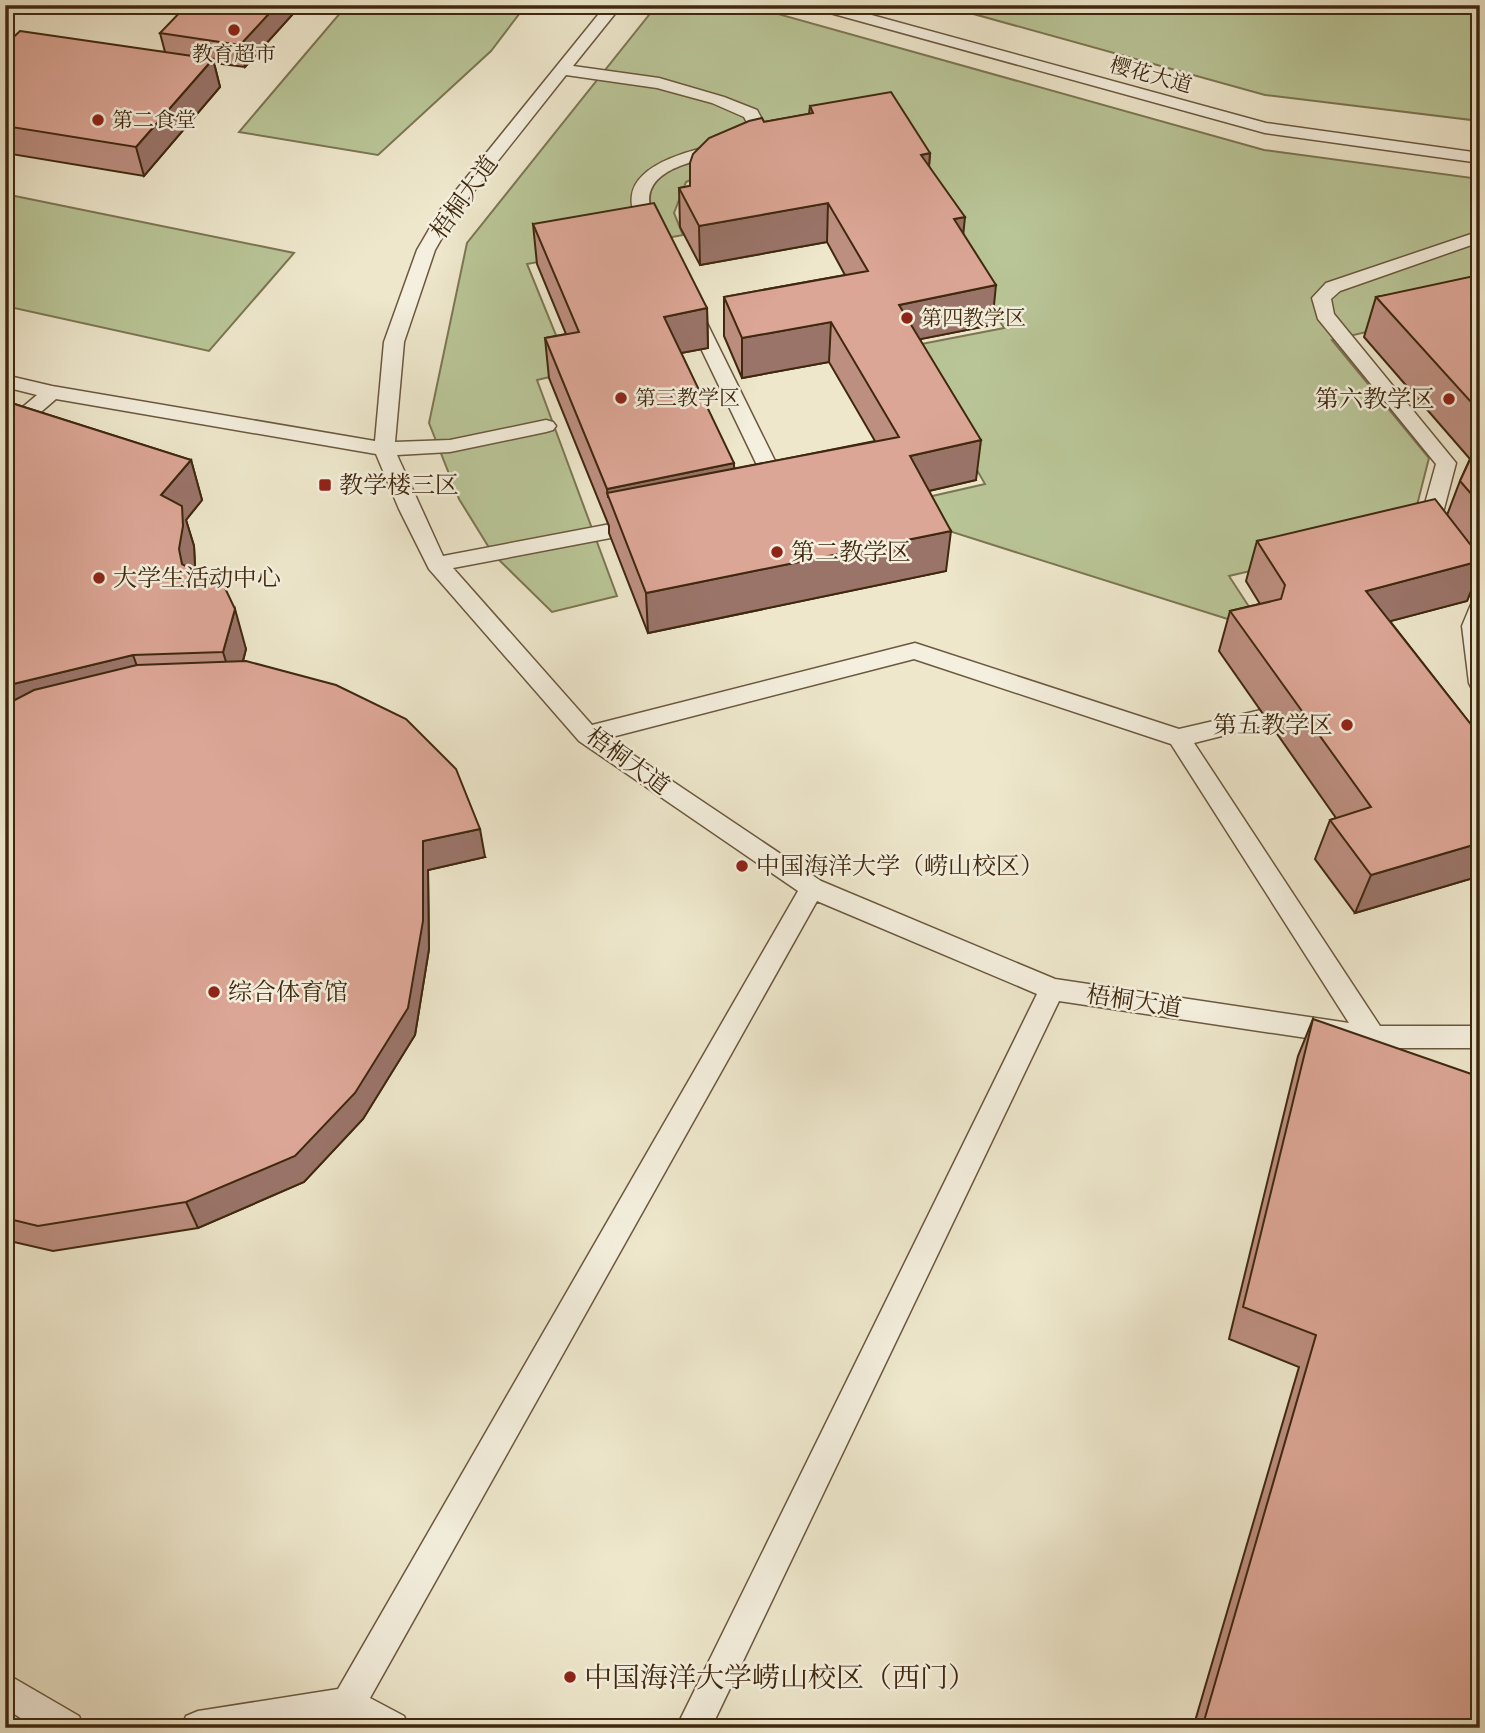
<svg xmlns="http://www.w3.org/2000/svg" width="1485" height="1733" font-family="'Libre Bodoni','Noto Serif SC',serif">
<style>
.green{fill:#b9c597;stroke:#7c7652;stroke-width:2}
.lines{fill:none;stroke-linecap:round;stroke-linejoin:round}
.service-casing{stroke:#6b583e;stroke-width:3}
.service{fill:#f4efde;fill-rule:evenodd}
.wall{fill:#bd8f81;stroke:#3f280e;stroke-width:2}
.shaded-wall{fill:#9a7469;stroke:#3f280e;stroke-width:2}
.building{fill:#dca696;stroke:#3f280e;stroke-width:2}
.poi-dot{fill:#8f2418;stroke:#f4efde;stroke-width:2.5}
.labels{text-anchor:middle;stroke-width:5;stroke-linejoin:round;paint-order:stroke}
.far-poi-label{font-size:21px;fill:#3f280e;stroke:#f4efde;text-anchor:start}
.far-street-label{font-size:21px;fill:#3f280e;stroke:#f4efde}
.street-label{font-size:24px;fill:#3f280e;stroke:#f4efde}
.poi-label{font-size:24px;fill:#3f280e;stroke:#f4efde;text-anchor:start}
.near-poi-label{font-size:28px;fill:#3f280e;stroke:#f4efde;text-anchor:start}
</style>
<rect width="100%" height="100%" fill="#eee7cc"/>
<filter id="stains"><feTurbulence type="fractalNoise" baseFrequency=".00286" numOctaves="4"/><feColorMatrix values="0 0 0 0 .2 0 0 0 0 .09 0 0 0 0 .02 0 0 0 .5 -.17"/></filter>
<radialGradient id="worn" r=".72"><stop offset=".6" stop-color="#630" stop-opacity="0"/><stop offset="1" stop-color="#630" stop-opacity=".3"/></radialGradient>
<g class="green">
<path d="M347 5H526L491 51 378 155 239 132Z"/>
<path d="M657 5H746L1264 150 1480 179V332L1460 310 1332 340 1429 458 1414 517 1423 531 1229 576 1257 619 1253 627 952 532 928 497 985 484 906 347 1004 328 962 263 730 161 686 182 674 213 683 235 527 264 571 372 537 380 617 596 552 612 493 554 459 499 429 423 467 243Z"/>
<path d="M941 5H1480V121L1265 95Z"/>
<path d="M5 194 294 253 209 351 5 306Z"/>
</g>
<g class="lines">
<g class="service-casing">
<g id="service">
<path d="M606 5H622L573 66 659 78 724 97 757 110 774 142 766 147 760 146 744 117 712 103 657 88 566 75 455 215 435 250 404 342 395 442 450 440 546 420 553 422 556 426 553 430 546 432 450 452 397 455 443 556 642 518 649 520 652 525 649 530 642 532 453 568 592 725 915 643 1179 729 1261 710 1269 712 1272 718 1269 724 1194 743 1380 1026H1480V1048H1373L1059 1001 711 1728H676L1037 994 817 901 370 1698 404 1716 409 1728H329L330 1724 304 1728H181L186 1716 198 1711 338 1689 798 891 579 741 429 569 399 509 376 454 56 399 12 437 5 439V422L37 395 5 387V375L52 386 375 441 384 342 417 250 441 209ZM914 659 1171 744 1349 1023 1055 979 821 881 608 738Z"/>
<path d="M809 5H835L1266 123 1480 153V163L1265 133 812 8Z"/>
<path d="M724 144 730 145 732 149 730 153C704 159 642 167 650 206 652 217 659 227 664 237L661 241H649C641 229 629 210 632 195 637 162 697 148 724 144Z"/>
<path d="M1480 231V242L1340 291 1331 299 1334 314 1456 463 1440 524 1480 572V594L1472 592 1419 525 1436 464 1318 319 1312 298 1326 283Z"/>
<path d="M693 307 702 313 776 463 777 479 767 498H753L750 493 757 479 756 463 684 313Z"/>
<path d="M1480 600V691L1472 689 1469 683 1462 626 1472 602Z"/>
<path d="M5 1673 79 1716 84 1728H36L5 1708Z"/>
</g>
</g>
<use href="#service" class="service"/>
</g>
<g class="wall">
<path d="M301 5 245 67 214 63 220 87 144 176 5 153V45L165 52 160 33Z"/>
<path d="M810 106 930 153 929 166 963 233 992 325 920 339 976 480 929 491 946 571 648 633 609 533V526L549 378 545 338 566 334 537 264 533 224 707 308 708 348 681 353 734 469 875 441 829 362 742 378 724 336V297L845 275 827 242 700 265 680 227 679 188 690 186 764 122 809 114Z"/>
<path d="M1480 282V568L1467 601 1390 621 1480 736V876L1355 913 1315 859 1330 820 1336 818 1219 651 1230 611 1260 604 1246 581 1257 541 1447 515 1460 481 1470 459 1364 337 1376 297Z"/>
<path d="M5 401 191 460 202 500 186 520 194 546 195 566V571L246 649 243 661 485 857 428 870 429 949 415 1035 363 1119 304 1182 198 1228 53 1251 5 1240Z"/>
<path d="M1313 1019 1480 1728H1193L1299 1367 1229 1339 1298 1056Z"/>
</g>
<g class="shaded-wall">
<path d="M277 5H301L245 67 240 45Z"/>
<path d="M213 59 220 87 144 176 136 147Z"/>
<path d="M930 153 927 192 921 155Z"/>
<path d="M828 203 827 242 700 265 699 226Z"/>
<path d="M965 217 961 256 954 219Z"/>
<path d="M996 285 992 325 896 344 899 305Z"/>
<path d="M707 308 708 348 665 356 664 317Z"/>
<path d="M831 322 829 362 742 378V338Z"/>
<path d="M981 440 976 480 907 496 910 456Z"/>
<path d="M191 460 202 500 186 520 194 546 195 566 191 589 182 564 161 495Z"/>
<path d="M734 463 735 503 608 497 607 489Z"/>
<path d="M951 531 946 571 648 633 646 593Z"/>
<path d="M1480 561V568L1467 601 1353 631 1366 591Z"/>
<path d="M235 609 246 649 235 691 223 652Z"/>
<path d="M133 655 147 694 5 730V686Z"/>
<path d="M480 829 485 857 428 870 429 949 415 1035 363 1119 304 1182 198 1228 186 1202 423 841Z"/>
<path d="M1480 843V876L1355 913 1371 875Z"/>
</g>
<g class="building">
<path d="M187 5H277L240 45 160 33Z"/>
<path d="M20 31 213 59 136 147 5 126V45Z"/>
<path d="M891 92 930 153 921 155 965 217 954 219 996 285 899 305 981 440 910 456 951 531 646 593 607 493 899 437 831 322 742 338 724 297 868 271 828 203 699 226 679 188 690 186V163L693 154 709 138 749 121 762 118 764 122 813 113 810 106Z"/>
<path d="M654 203 707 308 664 317 734 463 607 489 545 338 579 332 533 224Z"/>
<path d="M1474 276 1480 282V412L1376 297Z"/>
<path d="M5 401 191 460 161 495 182 506 183 526 179 549 182 564 225 588 235 609 223 652 133 655 5 686Z"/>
<path d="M1480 438V504L1460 481Z"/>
<path d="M1435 499 1480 557V561L1366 591 1480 736V843L1371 875 1330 820 1371 807 1230 611 1281 599 1285 585 1257 541Z"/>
<path d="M246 661 336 685 406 719 456 769 480 829 423 841V921L408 1008 355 1093 295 1156 186 1202 38 1226 5 1218V705L34 690 137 665Z"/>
<path d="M1313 1019 1480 1077V1728H1202L1316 1335 1243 1307Z"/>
</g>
<g class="poi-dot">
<circle cx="234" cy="30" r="7"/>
<circle cx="98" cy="120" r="7"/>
<circle cx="907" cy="318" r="7"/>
<circle cx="621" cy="398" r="7"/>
<circle cx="1449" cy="399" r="7"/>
<rect x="318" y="478" width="14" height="14" rx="3.5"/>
<circle cx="777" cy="552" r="7"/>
<circle cx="99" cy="578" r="7"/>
<circle cx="1347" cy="725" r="7"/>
<circle cx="742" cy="866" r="7"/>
<circle cx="214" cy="992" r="7"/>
<circle cx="570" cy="1677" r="7"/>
</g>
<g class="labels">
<g class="far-poi-label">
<text x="234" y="61" text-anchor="middle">教育超市</text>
<text x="112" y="127">第二食堂</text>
<text x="921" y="325">第四教学区</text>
<text x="635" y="405">第三教学区</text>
</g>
<g class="far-street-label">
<text transform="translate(1151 75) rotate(15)" y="7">樱花大道</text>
</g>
<g class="street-label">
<text transform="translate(464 197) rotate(-54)" y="8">梧桐大道</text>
<text transform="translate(628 761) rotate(36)" y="8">梧桐大道</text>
<text transform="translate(1134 1001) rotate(9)" y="8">梧桐大道</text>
</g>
<g class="poi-label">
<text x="1435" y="407" text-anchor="end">第六教学区</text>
<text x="339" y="493">教学楼三区</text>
<text x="791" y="560">第二教学区</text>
<text x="113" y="586">大学生活动中心</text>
<text x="1333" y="733" text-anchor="end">第五教学区</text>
<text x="756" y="874">中国海洋大学（崂山校区）</text>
<text x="228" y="1000">综合体育馆</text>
</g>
<g class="near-poi-label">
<text x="584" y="1687">中国海洋大学崂山校区（西门）</text>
</g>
</g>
<rect width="1485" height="1733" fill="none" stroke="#eee7cc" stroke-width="28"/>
<rect x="7" y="7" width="1471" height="1719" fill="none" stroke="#3f280e" stroke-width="3.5"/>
<rect x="14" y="14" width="1457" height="1705" fill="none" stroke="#3f280e" stroke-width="2"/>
<rect width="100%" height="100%" filter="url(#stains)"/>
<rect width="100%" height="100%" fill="url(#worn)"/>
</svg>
